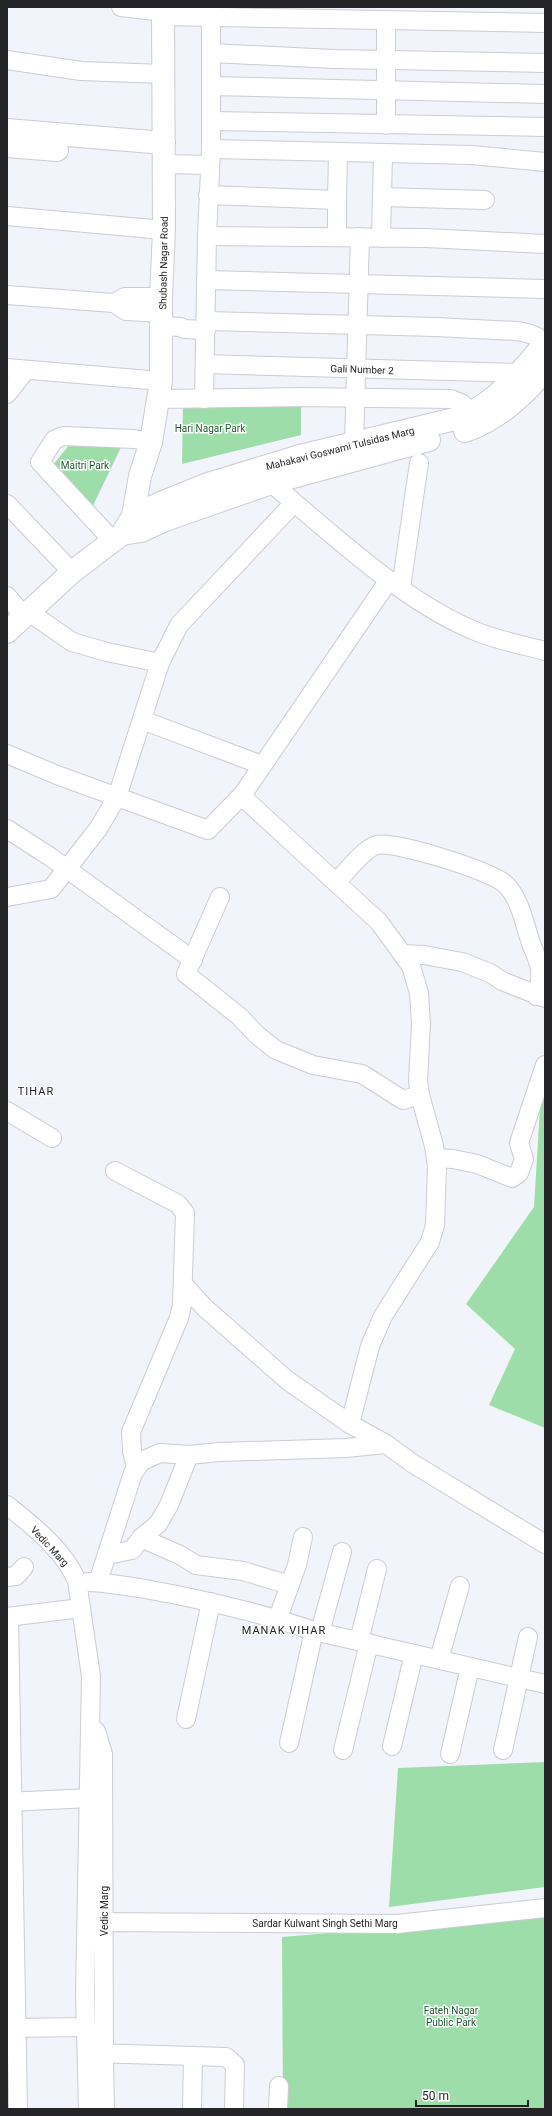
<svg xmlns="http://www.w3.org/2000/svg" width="552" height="2116" font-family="Roboto,sans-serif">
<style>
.green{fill:#9dddaa}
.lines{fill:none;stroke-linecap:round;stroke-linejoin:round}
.minor-casing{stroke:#cbccd4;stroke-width:20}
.tertiary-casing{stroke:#cbccd4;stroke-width:24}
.minor{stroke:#fff;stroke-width:18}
.tertiary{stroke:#fff;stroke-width:22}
.labels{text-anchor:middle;stroke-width:3;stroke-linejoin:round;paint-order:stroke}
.street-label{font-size:10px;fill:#252528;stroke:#fff}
.park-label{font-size:10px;fill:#1f5a31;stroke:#fff}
.neighbourhood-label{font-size:11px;letter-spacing:1px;fill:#252528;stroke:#fff}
</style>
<rect width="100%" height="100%" fill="#f2f4fb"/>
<g class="green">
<path d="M301 397V435L182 464 183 402Z"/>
<path d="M74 439 124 441 90 512 53 465Z"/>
<path d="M545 1085V1428L489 1405 515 1349 466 1304 534 1207 541 1092Z"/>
<path d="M545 1762V1887L389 1907 398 1768Z"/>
<path d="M545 1915V2109H283L282 1937Z"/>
</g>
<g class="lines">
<g class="minor-casing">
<g id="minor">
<path d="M121 7 164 12"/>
<path d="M164 16 545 23"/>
<path d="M386 20V125"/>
<path d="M212 53 334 59 545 63"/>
<path d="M7 60 81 71 164 74"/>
<path d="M211 86 545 94"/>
<path d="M211 121 545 127"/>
<path d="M211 149 472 155 545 162"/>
<path d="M164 164 210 165"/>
<path d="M208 195 337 200V237"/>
<path d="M382 197 485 200"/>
<path d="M337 200 338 153"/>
<path d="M7 216 164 230"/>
<path d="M207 236 426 238 545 244"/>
<path d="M381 238 383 154"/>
<path d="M206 280 545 289"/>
<path d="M7 295 114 303 125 297H161"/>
<path d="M114 303 126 311 161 313"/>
<path d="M206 321 436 327 517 331C527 333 538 335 545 343"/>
<path d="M162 326 181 327 184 329 206 330"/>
<path d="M205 364 520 373"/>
<path d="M7 368 161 381"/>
<path d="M7 394 26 370"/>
<path d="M159 399 301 397 451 399 461 403 472 413"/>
<path d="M204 399 207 236 211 149V7"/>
<path d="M354 443 360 237"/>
<path d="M271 483C333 534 405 604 480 633 501 641 523 645 545 651"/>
<path d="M7 504 72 572"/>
<path d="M113 541 40 462 54 440 63 436 134 439 151 442"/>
<path d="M401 588 419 463"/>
<path d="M7 596 24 616"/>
<path d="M29 612 72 642 107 652 160 663"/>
<path d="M142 720 262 765"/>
<path d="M7 754 57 775 208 830 243 794 248 802 379 922 411 966 419 993 421 1024 418 1081 420 1095 434 1146 437 1166 435 1225 430 1242 383 1316 370 1346 350 1424 386 1444"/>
<path d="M243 794 389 580"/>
<path d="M7 829 49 856 193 960"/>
<path d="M337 882C346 872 364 848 377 845 395 841 493 871 506 885 521 900 524 924 531 943 534 952 539 961 540 969 541 979 540 987 536 996"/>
<path d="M7 897 51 889 98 829 117 797 160 663 179 625 294 503"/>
<path d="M220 897 186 974 239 1016 256 1034 276 1050 313 1065 362 1074 403 1100 420 1095"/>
<path d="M403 954 424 955 462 962 490 973 502 981 545 998"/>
<path d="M7 1111 52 1138"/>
<path d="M436 1158 453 1159 477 1164 512 1178 519 1173 524 1159 519 1143 545 1065"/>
<path d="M115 1171 178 1204 185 1213 182 1305 179 1318 131 1432 132 1451 136 1467"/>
<path d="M183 1284 205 1308 287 1380 350 1424"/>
<path d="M7 1505C33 1526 64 1550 77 1581L91 1676 85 1994 88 2109"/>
<path d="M141 1538 158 1524 169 1505 189 1455"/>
<path d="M107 1555 132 1550 141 1538 180 1555 196 1565 243 1571 290 1585"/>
<path d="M7 1577 16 1576 24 1567"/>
<path d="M88 1582C117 1583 144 1589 172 1594 221 1604 268 1615 314 1631L545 1684"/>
<path d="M98 1582 133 1473 142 1461 160 1453 189 1455 219 1452 346 1448 386 1444 412 1463 545 1544"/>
<path d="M7 1617 81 1608"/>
<path d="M9 1617 18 2109"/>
<path d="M278 1618 297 1565 303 1537"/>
<path d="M320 1632 342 1552"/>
<path d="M359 1641 377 1569"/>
<path d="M439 1659 460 1586"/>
<path d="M186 1719 211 1602"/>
<path d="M96 1731 103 1754 104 2060 105 2109"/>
<path d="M289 1743 314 1631"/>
<path d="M392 1746 414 1654"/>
<path d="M343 1750 369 1643"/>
<path d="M503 1750 528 1637"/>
<path d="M450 1754 470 1667"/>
<path d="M7 1802 90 1798"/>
<path d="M87 1922 397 1924 545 1908"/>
<path d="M7 2028 86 2027"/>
<path d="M93 2053 226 2057 235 2065 234 2109"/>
<path d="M192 2109 193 2056"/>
<path d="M278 2109 279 2086"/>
</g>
</g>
<g class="tertiary-casing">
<g id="tertiary">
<path d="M7 130 164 143"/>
<path d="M7 146 57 150"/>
<path d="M465 431C496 420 525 396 545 369"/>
<path d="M133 516 140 476 151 442 161 381V297L164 230 163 7"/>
<path d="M122 534 141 531 165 520 271 483 429 440"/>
<path d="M7 632 72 572 122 534 133 516 161 503 208 484 300 456 459 418C495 404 521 372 545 343"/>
</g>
</g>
<use href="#minor" class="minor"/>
<use href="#tertiary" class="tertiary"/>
</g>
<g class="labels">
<g class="street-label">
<text transform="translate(163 263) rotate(-89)" y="4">Shubash Nagar Road</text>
<text transform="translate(362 369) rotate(2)" y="4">Gali Number 2</text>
<text transform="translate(340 448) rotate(-14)" y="4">Mahakavi Goswami Tulsidas Marg</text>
<text transform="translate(50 1546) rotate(47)" y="4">Vedic Marg</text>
<text transform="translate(104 1911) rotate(-90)" y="4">Vedic Marg</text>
<text x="325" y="1927">Sardar Kulwant Singh Sethi Marg</text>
</g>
<g class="park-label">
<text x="210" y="432">Hari Nagar Park</text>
<text x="85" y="469">Maitri Park</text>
<text x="451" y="2014">Fateh Nagar<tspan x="451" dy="12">Public Park</tspan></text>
</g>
<g class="neighbourhood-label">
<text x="36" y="1095">TIHAR</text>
<text x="284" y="1634">MANAK VIHAR</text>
</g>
</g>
<rect width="552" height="2116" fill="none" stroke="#252528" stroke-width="16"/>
<path d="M416 2100v6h112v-6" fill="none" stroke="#252528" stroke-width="2"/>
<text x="422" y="2100" font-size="12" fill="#252528" stroke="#ffffff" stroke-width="3" paint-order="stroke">50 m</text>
</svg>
